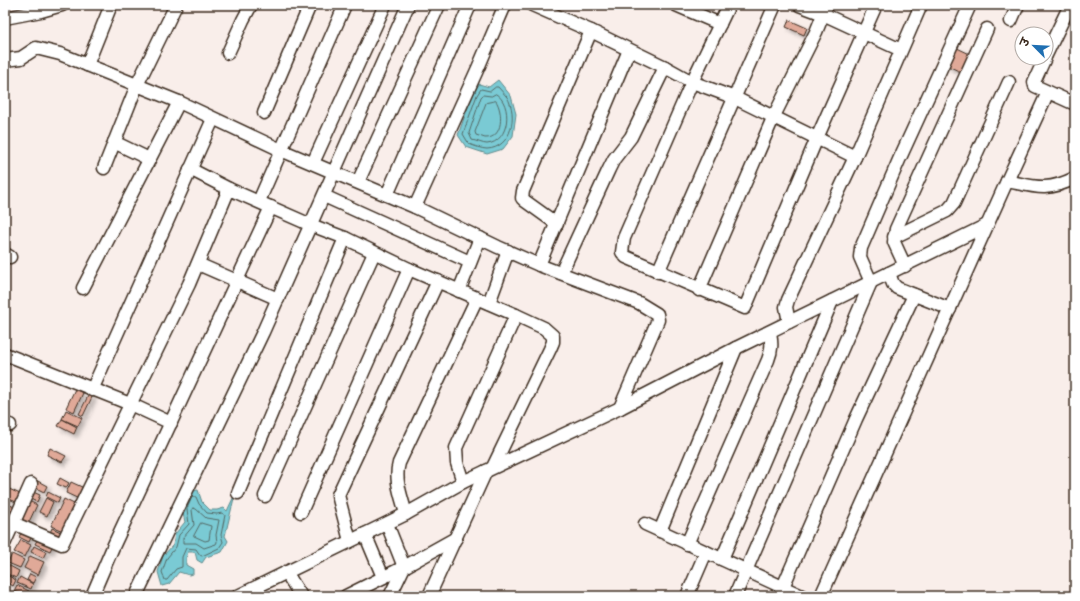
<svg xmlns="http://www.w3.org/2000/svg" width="1080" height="601" font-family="'Patrick Hand','Playpen Sans Deva',sans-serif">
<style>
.water{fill:#7acad4;stroke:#618a8b}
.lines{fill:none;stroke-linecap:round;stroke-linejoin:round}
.shore{stroke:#546a67;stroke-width:1}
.building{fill:#e0a998;stroke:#3b2a1e;filter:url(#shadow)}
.minor-casing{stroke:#3b2a1e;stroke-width:15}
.minor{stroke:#fff;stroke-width:12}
</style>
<defs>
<filter id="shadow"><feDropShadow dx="3.5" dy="3.5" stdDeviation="2" flood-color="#0004"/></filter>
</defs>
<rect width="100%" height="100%" fill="#f9eeea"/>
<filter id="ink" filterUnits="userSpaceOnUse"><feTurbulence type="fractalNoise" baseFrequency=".025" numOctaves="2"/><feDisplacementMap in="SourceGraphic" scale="8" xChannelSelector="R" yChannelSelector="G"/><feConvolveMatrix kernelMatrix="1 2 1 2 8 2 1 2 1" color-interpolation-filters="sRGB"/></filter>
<g filter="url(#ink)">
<g class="water">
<path d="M498 80 511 96 516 114 513 136 503 149 487 154 466 147 458 135 473 93 479 84 489 87Z"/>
<path d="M198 490 202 502 210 510H217L224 508 227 511 235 494 225 536 228 541 222 552 206 557 202 563 197 560 195 552H188L186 558V565L193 569V574L189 575 179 572 169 584 162 586 158 572 163 556 173 545 175 534 185 522 182 509 191 491Z"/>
</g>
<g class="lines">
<g class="shore">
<path d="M496 87H498C501 90 504 94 507 97 518 115 512 148 487 149 482 149 474 146 469 144L463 134 477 95 481 89 490 91Z"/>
<path d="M496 94C513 104 510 142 487 144 483 144 477 141 472 140L469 133 481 97 483 95 491 96Z"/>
<path d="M496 101C503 111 504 139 485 138 482 137 479 136 476 135L475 132 486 103Z"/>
<path d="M193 496 196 497 199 504 207 513 217 514 222 513 225 515 221 535 223 542 219 548 202 556 200 555 196 549 186 548 182 557V567L176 569 167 580H165L162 572 167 558 176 547 179 535 189 524 187 509Z"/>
<path d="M193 508 196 509 206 518 219 520 216 535 217 542 216 544 204 548 196 543H183V538L194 525 192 510Z"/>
<path d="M201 523 211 526 209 540 205 541 194 536Z"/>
</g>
</g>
<g class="building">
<path d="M789 20 807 28 804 35 786 27Z"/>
<path d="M955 47 974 56 965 74 946 65Z"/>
<path d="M75 389 83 393 74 412 66 408Z"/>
<path d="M89 394 93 395 83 416 79 414Z"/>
<path d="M66 410 82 418 78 426 62 419Z"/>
<path d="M62 419 77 427 74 434 58 426Z"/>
<path d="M50 448 66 456 62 462 47 455Z"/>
<path d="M60 478 69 483 66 488 57 484Z"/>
<path d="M36 480 47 486 44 492 32 486Z"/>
<path d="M71 482 84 488 79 499 66 493Z"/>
<path d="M5 487 20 494 16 502 5 497Z"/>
<path d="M31 491 40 495 37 502 28 498Z"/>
<path d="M48 492 60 498 58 503 46 497Z"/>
<path d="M46 498 53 502 47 516 39 512Z"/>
<path d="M64 499 76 505 63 531 51 526Z"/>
<path d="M27 500 37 505 28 524 18 519Z"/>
<path d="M5 503 17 508 13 515 5 511Z"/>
<path d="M5 513 14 518 5 536Z"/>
<path d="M52 528 63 533 59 541 49 535Z"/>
<path d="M22 531 32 536 29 542 19 537Z"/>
<path d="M39 536 54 543 50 551 35 544Z"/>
<path d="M21 540 31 545 25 557 14 552Z"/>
<path d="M34 546 46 552 43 558 31 552Z"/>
<path d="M12 554 24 560 20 568 8 563Z"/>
<path d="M30 556 44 562 38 575 24 568Z"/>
<path d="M8 565 19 571 16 578 5 573Z"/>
<path d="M5 574 16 580 13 586 5 581Z"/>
<path d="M30 574 36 577 33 583 27 580Z"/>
<path d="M20 577 33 584 31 589 17 583Z"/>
<path d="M17 585 29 591 27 596 14 591Z"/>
<path d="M14 591 24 596H12Z"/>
</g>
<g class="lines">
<g class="minor-casing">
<g id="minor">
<path d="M532 5 591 31 665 67 692 82 735 98 855 157"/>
<path d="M676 5 720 24"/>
<path d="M729 5 692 82 624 238 622 252 626 257 745 308 817 138 876 5"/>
<path d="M799 5 823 14 901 50"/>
<path d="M5 18 41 11 62 5"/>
<path d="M1011 21 1018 5"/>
<path d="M228 53 243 20 251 5"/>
<path d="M1046 55 1070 5"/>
<path d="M1045 58 1034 82 1035 86 1075 104"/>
<path d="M5 60 21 58 36 48 60 54 179 102 281 150 415 207 498 247 539 265 639 303 657 314 658 320 620 408"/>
<path d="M87 65 111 5"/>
<path d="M264 113 310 5"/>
<path d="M114 142 149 159"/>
<path d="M313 163 385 5"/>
<path d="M104 168 137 85 176 5"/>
<path d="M190 169 229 189 311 225 345 238 409 269 516 315 544 328 553 336V342L550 349 493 467"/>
<path d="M1007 181C1036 187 1047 192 1075 178"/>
<path d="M358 182 439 5"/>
<path d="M387 195 470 5"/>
<path d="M324 196 470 262"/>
<path d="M259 201 345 5"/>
<path d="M415 207 478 68 505 5"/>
<path d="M557 224 525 201 522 198 523 191 591 31"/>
<path d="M894 237 947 211 954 203 1009 82"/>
<path d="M5 254 10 257"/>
<path d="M198 264 278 299"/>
<path d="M539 265 629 50"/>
<path d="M905 266 894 242 896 229 987 29"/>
<path d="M658 272 775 5"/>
<path d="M561 273 609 169 614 159 631 137 665 67"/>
<path d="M889 273 893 284 897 288 950 309"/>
<path d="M83 288 179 102"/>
<path d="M699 290 773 118 816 32 827 5"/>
<path d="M459 291 480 238"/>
<path d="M489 303 508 251"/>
<path d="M789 322 786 307 788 300 855 157 921 5"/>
<path d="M5 354 130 404 171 423"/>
<path d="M92 390 213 119"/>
<path d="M5 424 10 425"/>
<path d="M463 482 457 463 456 448 516 315"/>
<path d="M238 493 345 238"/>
<path d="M265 496 374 253"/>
<path d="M301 512 409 269"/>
<path d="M406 514C402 498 394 480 399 463L477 298"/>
<path d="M13 523 62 544 189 284 229 189"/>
<path d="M387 524 404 567 390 596"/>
<path d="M645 524 802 596"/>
<path d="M660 531 736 348"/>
<path d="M365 534 383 577"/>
<path d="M350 541 338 495 438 281"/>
<path d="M5 542 31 484"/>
<path d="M687 544 768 360C772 350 772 343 770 332"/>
<path d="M722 559 832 301"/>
<path d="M286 572 301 596"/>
<path d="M92 596 113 547 271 207"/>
<path d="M136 596 263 332 408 5"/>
<path d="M238 596 406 514 463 482 620 408 736 348 987 225"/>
<path d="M346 596 404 567 456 538"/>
<path d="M429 596 486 471"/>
<path d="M687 596 706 552"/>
<path d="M735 596 871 282 860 257 861 248 899 160 970 5"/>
<path d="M779 596 856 419 914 295"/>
<path d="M821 596 1007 181 1048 92"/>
</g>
</g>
<use href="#minor" class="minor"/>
</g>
</g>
<rect width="1080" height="601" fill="none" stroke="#fff" stroke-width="20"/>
<rect x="10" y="10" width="1060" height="581" fill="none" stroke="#3b2a1e" stroke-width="1.5" filter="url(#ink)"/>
<g transform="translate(1034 46) rotate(294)"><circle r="19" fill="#ffffff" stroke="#b1aaa5"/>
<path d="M0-3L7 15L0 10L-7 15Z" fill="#1f6fb2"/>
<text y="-6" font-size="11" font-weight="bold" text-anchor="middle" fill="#3b2a1e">उ</text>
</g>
</svg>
